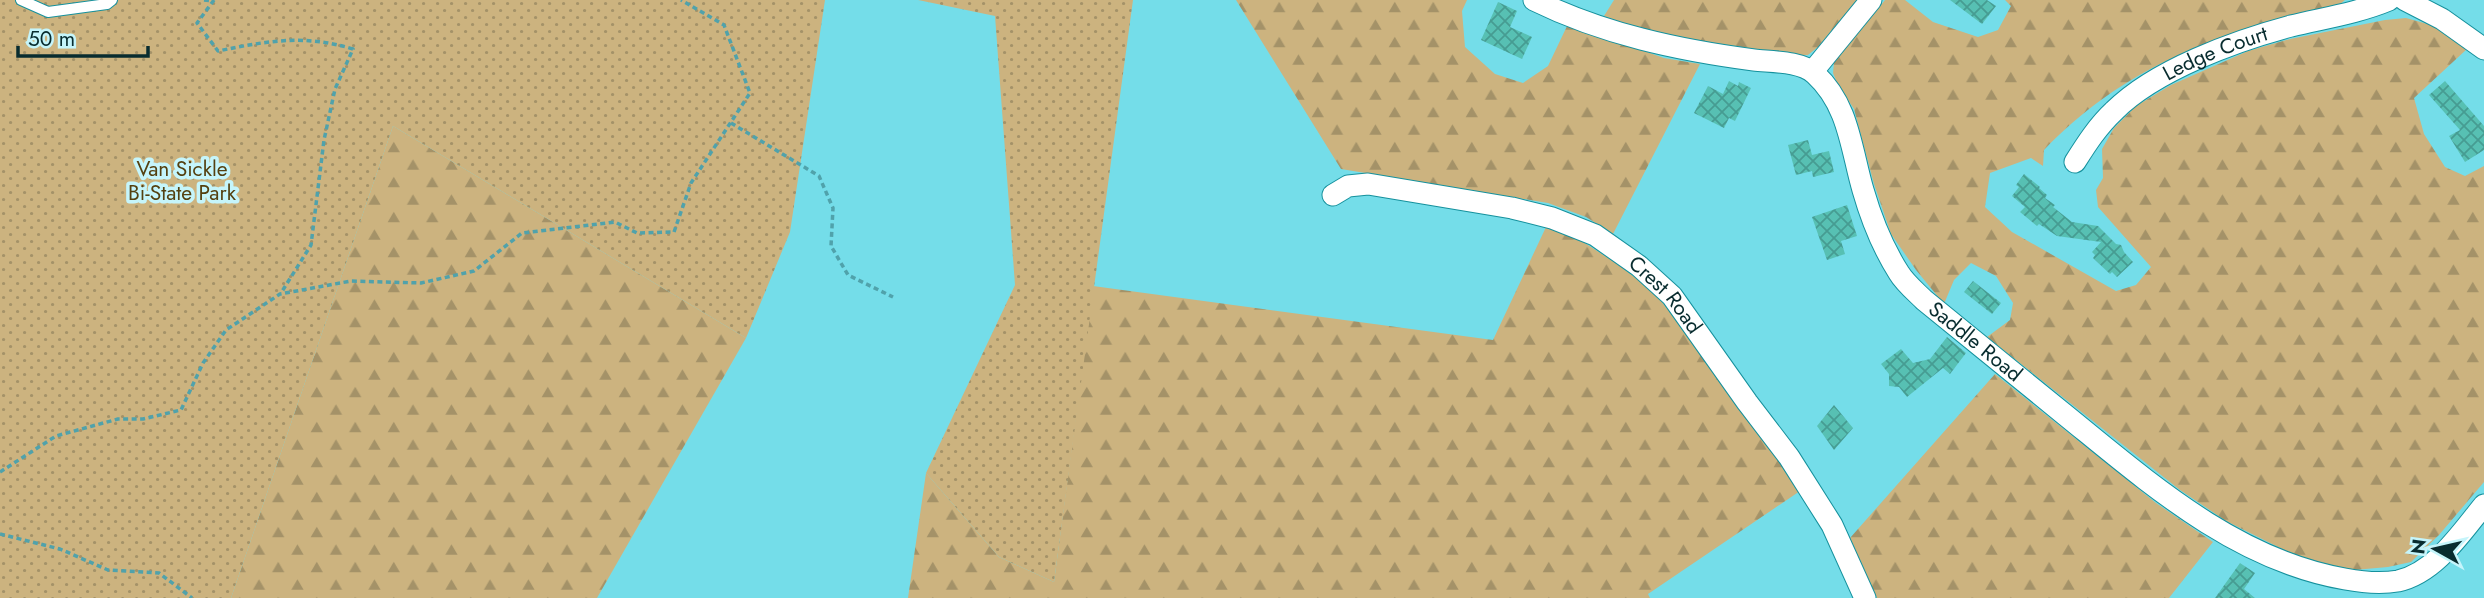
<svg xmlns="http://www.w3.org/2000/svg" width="2484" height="598" font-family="Jost,sans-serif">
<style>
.forest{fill:url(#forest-firs)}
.park{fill:url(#park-dots)}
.building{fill:url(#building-cross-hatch)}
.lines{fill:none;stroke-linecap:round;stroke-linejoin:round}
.service-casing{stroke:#15919d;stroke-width:12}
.minor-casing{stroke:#15919d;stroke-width:23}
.path{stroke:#50a2ab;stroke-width:3.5;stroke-dasharray:5 3.5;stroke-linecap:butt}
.service{stroke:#fff;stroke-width:10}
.minor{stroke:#fff;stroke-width:21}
.labels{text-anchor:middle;stroke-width:7;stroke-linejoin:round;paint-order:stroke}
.street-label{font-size:21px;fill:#082c2f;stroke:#c5f5fb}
.park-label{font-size:21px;fill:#544010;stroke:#c5f5fb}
</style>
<defs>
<pattern id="forest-firs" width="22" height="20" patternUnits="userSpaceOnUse" patternTransform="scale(1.75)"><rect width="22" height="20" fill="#ccb37f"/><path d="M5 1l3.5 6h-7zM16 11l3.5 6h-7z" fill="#a49268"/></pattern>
<pattern id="park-dots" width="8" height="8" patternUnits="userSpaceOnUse" patternTransform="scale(1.75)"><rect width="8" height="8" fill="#ccb37f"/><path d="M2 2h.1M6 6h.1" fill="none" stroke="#a49268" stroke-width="1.8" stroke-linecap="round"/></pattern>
<pattern id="building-cross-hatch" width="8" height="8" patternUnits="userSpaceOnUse" patternTransform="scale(1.75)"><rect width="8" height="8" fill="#57c0b3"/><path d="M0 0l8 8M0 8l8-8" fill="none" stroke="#469c92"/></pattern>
</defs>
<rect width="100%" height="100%" fill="#74dde9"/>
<g class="forest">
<path d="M1236 0H1467L1462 11 1465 47 1495 74 1523 83 1548 66 1568 24 1664 58 1700 64 1613 234 1586 217 1548 203 1341 169Z"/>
<path d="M1614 0H1857L1818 47 1808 55 1793 56C1730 43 1665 40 1604 16Z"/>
<path d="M1885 0H1905L1933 22 1978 37 1998 30 2011 6 2005 0H2345L2339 5C2284 20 2227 34 2175 57 2127 78 2079 113 2044 150L2043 166 2031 158 1990 173 1985 207 2012 232 2116 291 2136 285 2151 267 2098 207 2096 190 2103 178 2102 149 2114 128 2136 106 2171 85 2248 51 2290 39 2385 20 2406 18 2431 25 2447 34 2467 49 2414 98 2424 134 2445 167 2465 176 2484 166V482L2439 535 2411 562 2388 567 2343 571 2302 559 2226 521 2180 490 1987 337 2010 320 2013 303 1996 276 1971 263 1954 280 1944 304 1916 270 1891 234 1874 184 1854 109 1838 85 1833 73 1834 62Z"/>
<path d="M393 126 746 338 597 598H231Z"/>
<path d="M1546 227 1580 240 1616 263 1653 291 1697 345 1800 491 1648 594 1650 598H908L926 473 999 557 1054 582 1093 286 1493 340Z"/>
<path d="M1995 374 2156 503 2213 542 2169 598H1877L1850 538Z"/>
</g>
<g class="park">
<path d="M0 0H825L790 232 746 338 393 126 231 598H0Z"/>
<path d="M918 0H1133L1054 582 999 557 926 473 1015 285 995 16Z"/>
</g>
<g class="building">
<path d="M1950 0H1987L1996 6 1982 24Z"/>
<path d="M1498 2 1517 11 1510 27 1532 37 1522 59 1481 40Z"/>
<path d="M1729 81 1738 86 1739 82 1751 88 1735 121 1729 118 1724 128 1694 113 1708 86 1723 94Z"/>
<path d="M2445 81 2484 126V150L2465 162 2449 136 2460 130 2429 95Z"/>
<path d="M1808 140 1812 155 1829 151 1834 172 1813 177 1812 171 1796 175 1788 145Z"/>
<path d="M2024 174 2040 187 2039 188 2047 195 2045 198 2055 205 2053 207 2072 222 2098 226 2116 244 2121 245 2124 252 2133 262 2117 277 2112 272 2110 274 2093 258 2095 255 2092 252 2101 242 2057 236 2039 224 2037 226 2020 212 2025 207 2012 196 2019 187 2016 185Z"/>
<path d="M1847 205 1857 236 1841 241 1845 254 1827 260 1812 217Z"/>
<path d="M1973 281 2001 303 1992 314 1964 292Z"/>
<path d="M1947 337 1966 353 1950 374 1943 368 1907 397 1899 387 1889 386V374L1881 364 1901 349 1913 363 1930 359Z"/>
<path d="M1834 405 1853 428 1834 450 1817 426Z"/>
<path d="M2240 563 2255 573 2244 589 2255 598H2215Z"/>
</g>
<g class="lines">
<g class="service-casing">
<path id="service" d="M21 0 48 12 107 4 112 0"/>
</g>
<g class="minor-casing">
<g id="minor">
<path id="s1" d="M1534 0C1603 34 1678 50 1754 60 1772 62 1801 61 1815 74 1849 105 1851 149 1863 190 1871 218 1883 248 1899 273 1905 283 1916 292 1924 300 1971 338 2018 376 2064 414 2148 482 2235 560 2345 579 2361 582 2381 584 2398 581 2435 573 2461 533 2484 505"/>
<path d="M2405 0 2442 19 2484 49"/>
<path d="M1813 71 1871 0"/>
<path id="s2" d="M2075 162C2087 143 2098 126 2114 111 2155 70 2235 41 2291 26 2324 18 2358 13 2389 0"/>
<path id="s3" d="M1333 195 1348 186 1368 184 1512 208 1552 218 1595 235 1639 266 1672 296 1747 402 1789 457 1832 525 1865 598"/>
</g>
</g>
<g class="path">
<path d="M204 0 213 1"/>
<path d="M214 0 197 23 218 51C267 41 304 34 353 49L335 89 324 140 311 245 281 293"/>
<path d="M731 123 819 176 833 208 831 246 848 275 893 297"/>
<path d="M0 472 56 436 118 419H143L181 410 203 363 226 330 280 294 351 281 421 283 474 271 522 233 615 222 637 233 674 232 691 183 750 93 724 25 681 0"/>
<path d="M0 534 60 549 108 570 159 573 192 598"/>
</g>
<use href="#service" class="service"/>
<use href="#minor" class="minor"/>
</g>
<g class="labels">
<g class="street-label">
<text dy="7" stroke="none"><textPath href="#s2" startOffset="182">Ledge Court</textPath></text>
<text dy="7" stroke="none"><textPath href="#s3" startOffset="364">Crest Road</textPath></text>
<text dy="7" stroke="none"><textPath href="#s1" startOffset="614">Saddle Road</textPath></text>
</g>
<g class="park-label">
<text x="182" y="176">Van Sickle<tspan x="182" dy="24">Bi-State Park</tspan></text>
</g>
</g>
<g transform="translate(2435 549) rotate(278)" stroke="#c5f5fb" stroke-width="5" paint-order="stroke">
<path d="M0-5L12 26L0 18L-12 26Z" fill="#082c2f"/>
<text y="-10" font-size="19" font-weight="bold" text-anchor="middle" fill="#082c2f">N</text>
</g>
<path d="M18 46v10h130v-10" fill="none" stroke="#082c2f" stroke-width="3.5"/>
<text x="28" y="46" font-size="21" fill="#082c2f" stroke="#c5f5fb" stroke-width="5" paint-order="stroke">50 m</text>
</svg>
